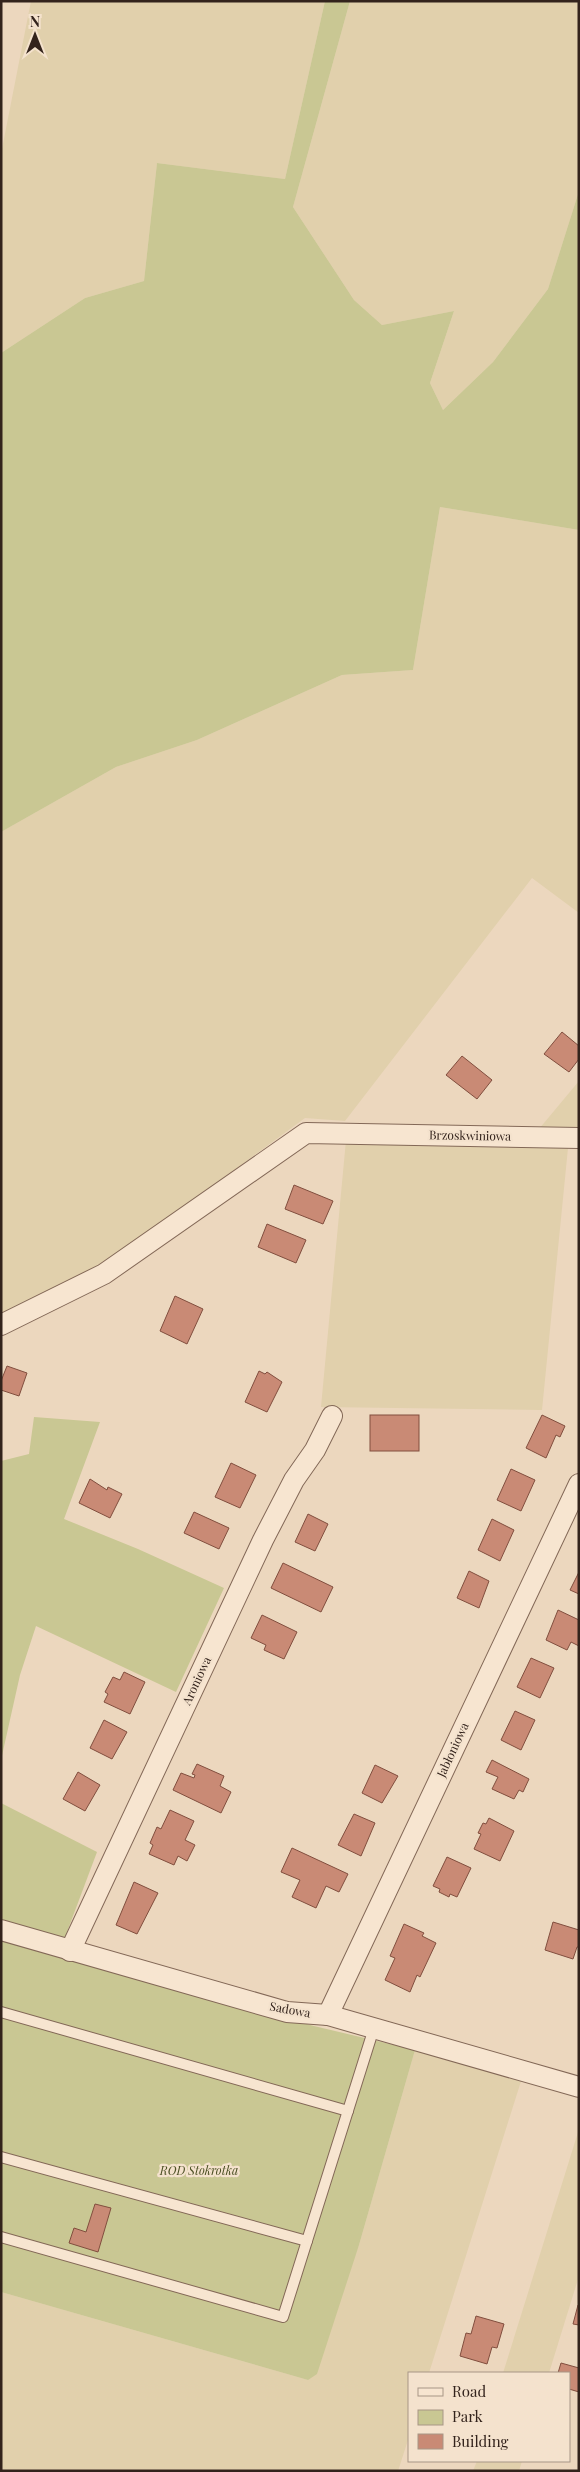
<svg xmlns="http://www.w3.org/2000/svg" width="580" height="2472" font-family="'Playfair Display',serif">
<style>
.farmland{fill:#e1d0ac}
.green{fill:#c9c793}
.building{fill:#c98a75;stroke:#814e3e}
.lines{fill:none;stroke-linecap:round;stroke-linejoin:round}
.lane-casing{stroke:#836857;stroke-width:12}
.street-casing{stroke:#836857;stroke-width:22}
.lane{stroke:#f7e5d0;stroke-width:10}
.street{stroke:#f7e5d0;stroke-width:20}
.labels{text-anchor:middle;stroke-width:4.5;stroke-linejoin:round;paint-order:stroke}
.street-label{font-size:12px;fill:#33231c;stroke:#f4e2cd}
.park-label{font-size:12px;font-style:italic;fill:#4b4f23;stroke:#f4e2cd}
</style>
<rect width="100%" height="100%" fill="#ecd7be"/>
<g class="farmland">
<path d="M31 1H325L285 179 157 163 144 281 85 298 1 353V154Z"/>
<path d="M350 1H579V191L548 289 493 362 443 410 430 383 454 311 382 325 354 300 293 207Z"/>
<path d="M440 507 579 530V913L532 878 345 1121 305 1118 109 1262 1 1323V832L116 767 197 740 342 675 413 670Z"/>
<path d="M579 1081V1131L539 1129Z"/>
<path d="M346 1140 568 1148 542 1410 321 1407Z"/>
<path d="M415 2050 522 2078 429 2373H409V2437L398 2471H1V2292L308 2380 359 2245Z"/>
<path d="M579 2129V2276L549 2373H503Z"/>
<path d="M477 2461H522L519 2471H473Z"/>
</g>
<g class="green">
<path d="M325 1H350L293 207 354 300 382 325 454 311 430 383 443 410 493 362 548 289 579 191V530L440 507 413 670 342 675 197 740 116 767 1 832V353L85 298 144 281 157 163 285 179Z"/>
<path d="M34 1417 100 1422 64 1519 138 1549 224 1588 176 1692 36 1626 20 1675 1 1760V1461L29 1454Z"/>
<path d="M1 1803 97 1852 64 1940 1 1919Z"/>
<path d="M1 1940 314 2026 415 2050 359 2245 317 2374 308 2380 1 2292Z"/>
</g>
<g class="building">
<path d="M562 1032 579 1046V1059L569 1072 544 1054Z"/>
<path d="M462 1056 492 1080 477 1099 446 1075Z"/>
<path d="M294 1185 333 1201 323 1224 285 1209Z"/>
<path d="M267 1224 306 1240 296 1263 258 1247Z"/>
<path d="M175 1296 203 1309 187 1344 160 1331Z"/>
<path d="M7 1366 27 1373 19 1396 1 1390V1381Z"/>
<path d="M259 1371 265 1374 267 1372 282 1382 267 1412 245 1402Z"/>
<rect x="370" y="1415" width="49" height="36"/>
<path d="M542 1415 565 1426 560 1437 556 1435 546 1458 526 1448Z"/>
<path d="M231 1463 256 1475 240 1508 215 1497Z"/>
<path d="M511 1469 535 1480 521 1511 497 1500Z"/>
<path d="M90 1479 107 1490 108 1487 122 1494 110 1518 79 1503Z"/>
<path d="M194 1512 229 1528 219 1549 184 1533Z"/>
<path d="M308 1514 328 1524 315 1551 295 1542Z"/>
<path d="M492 1519 514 1530 500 1561 478 1550Z"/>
<path d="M283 1563 333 1587 321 1612 271 1588Z"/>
<path d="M469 1571 489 1581 479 1608 457 1598Z"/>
<path d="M579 1572V1594L570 1590Z"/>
<path d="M558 1610 579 1620V1646L571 1642 567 1650 546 1640Z"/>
<path d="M262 1615 297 1632 284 1659 264 1650 266 1645 251 1638Z"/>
<path d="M531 1658 554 1668 540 1698 517 1687Z"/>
<path d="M124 1672 145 1682 130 1714 104 1702 108 1694 105 1692 113 1677 120 1680Z"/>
<path d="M515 1711 535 1720 521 1750 501 1740Z"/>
<path d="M104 1720 127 1732 112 1759 90 1748Z"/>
<path d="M492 1760 529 1779 523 1792 519 1790 514 1799 492 1789 498 1777 486 1772Z"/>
<path d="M197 1764 224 1776 220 1786 231 1792 221 1813 173 1790 181 1773 194 1778 195 1775 192 1774Z"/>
<path d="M375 1765 398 1776 382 1803 362 1793Z"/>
<path d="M78 1772 100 1785 85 1811 63 1799Z"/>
<path d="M170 1810 194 1821 185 1840 195 1845 187 1861 178 1856 174 1865 149 1854 153 1845 150 1843 157 1827 161 1829Z"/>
<path d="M354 1814 375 1823 361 1856 338 1845Z"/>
<path d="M489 1818 514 1831 500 1861 474 1849 481 1834 478 1833 483 1823 486 1824Z"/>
<path d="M292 1848 348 1874 339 1892 326 1886 316 1908 292 1897 300 1880 281 1872Z"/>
<path d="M447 1857 471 1868 457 1897 450 1894 449 1897 439 1892 440 1889 433 1886Z"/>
<path d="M134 1882 158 1893 137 1934 116 1925Z"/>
<path d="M553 1922 579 1930V1947H577L573 1959 545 1950Z"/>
<path d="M404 1924 424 1933 422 1936 436 1943 420 1977 417 1975 410 1992 385 1980 395 1958 390 1956Z"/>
<path d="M95 2204 111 2208 98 2252 69 2243 74 2228 86 2232Z"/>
<path d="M578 2305H579V2325L573 2324Z"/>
<path d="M476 2316 504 2324 497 2348 492 2347 487 2364 460 2356 466 2333 471 2334Z"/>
<path d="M561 2363 579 2368V2392L569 2389V2373H558Z"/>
</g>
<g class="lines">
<g class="lane-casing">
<g id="lane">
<path d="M1 2012 348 2111"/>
<path d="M1 2157 307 2241"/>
<path d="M1 2237 283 2317 374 2028"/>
</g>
</g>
<g class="street-casing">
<g id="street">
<path d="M1 1325 104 1274 306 1133 579 1138"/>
<path d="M1 1930 287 2012 328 2015 579 2087"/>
<path d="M70 1951 263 1540 294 1480 315 1450 332 1416"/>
<path d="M328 2015 579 1484"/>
</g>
</g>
<use href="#lane" class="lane"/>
<use href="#street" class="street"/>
</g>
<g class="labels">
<g class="street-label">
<text transform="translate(470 1136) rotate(1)" y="4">Brzoskwiniowa</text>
<text transform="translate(197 1681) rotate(-65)" y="4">Aroniowa</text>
<text transform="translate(453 1750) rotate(-65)" y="4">Jabłoniowa</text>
<text transform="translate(290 2010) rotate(10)" y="4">Sadowa</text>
</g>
<g class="park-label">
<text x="199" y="2175">ROD Stokrotka</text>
</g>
</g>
<rect width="580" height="2472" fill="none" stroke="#33231c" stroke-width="5"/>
<rect x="408" y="2372" width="162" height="90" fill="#f4e2cd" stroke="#a79686"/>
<rect x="418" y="2388" width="25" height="8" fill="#f7e5d0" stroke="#a79686"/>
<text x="452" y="2397" font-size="15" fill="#33231c">Road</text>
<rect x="418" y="2410" width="25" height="15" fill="#c9c793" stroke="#a79686"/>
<text x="452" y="2422" font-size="15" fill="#33231c">Park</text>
<rect x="418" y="2434" width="25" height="15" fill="#c98a75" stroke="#a79686"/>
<text x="452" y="2447" font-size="15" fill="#33231c">Building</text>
<g transform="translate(35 35)" stroke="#f4e2cd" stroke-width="4" paint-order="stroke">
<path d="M0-4L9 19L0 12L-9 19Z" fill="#33231c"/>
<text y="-8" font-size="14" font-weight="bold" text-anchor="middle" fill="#33231c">N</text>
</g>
</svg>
